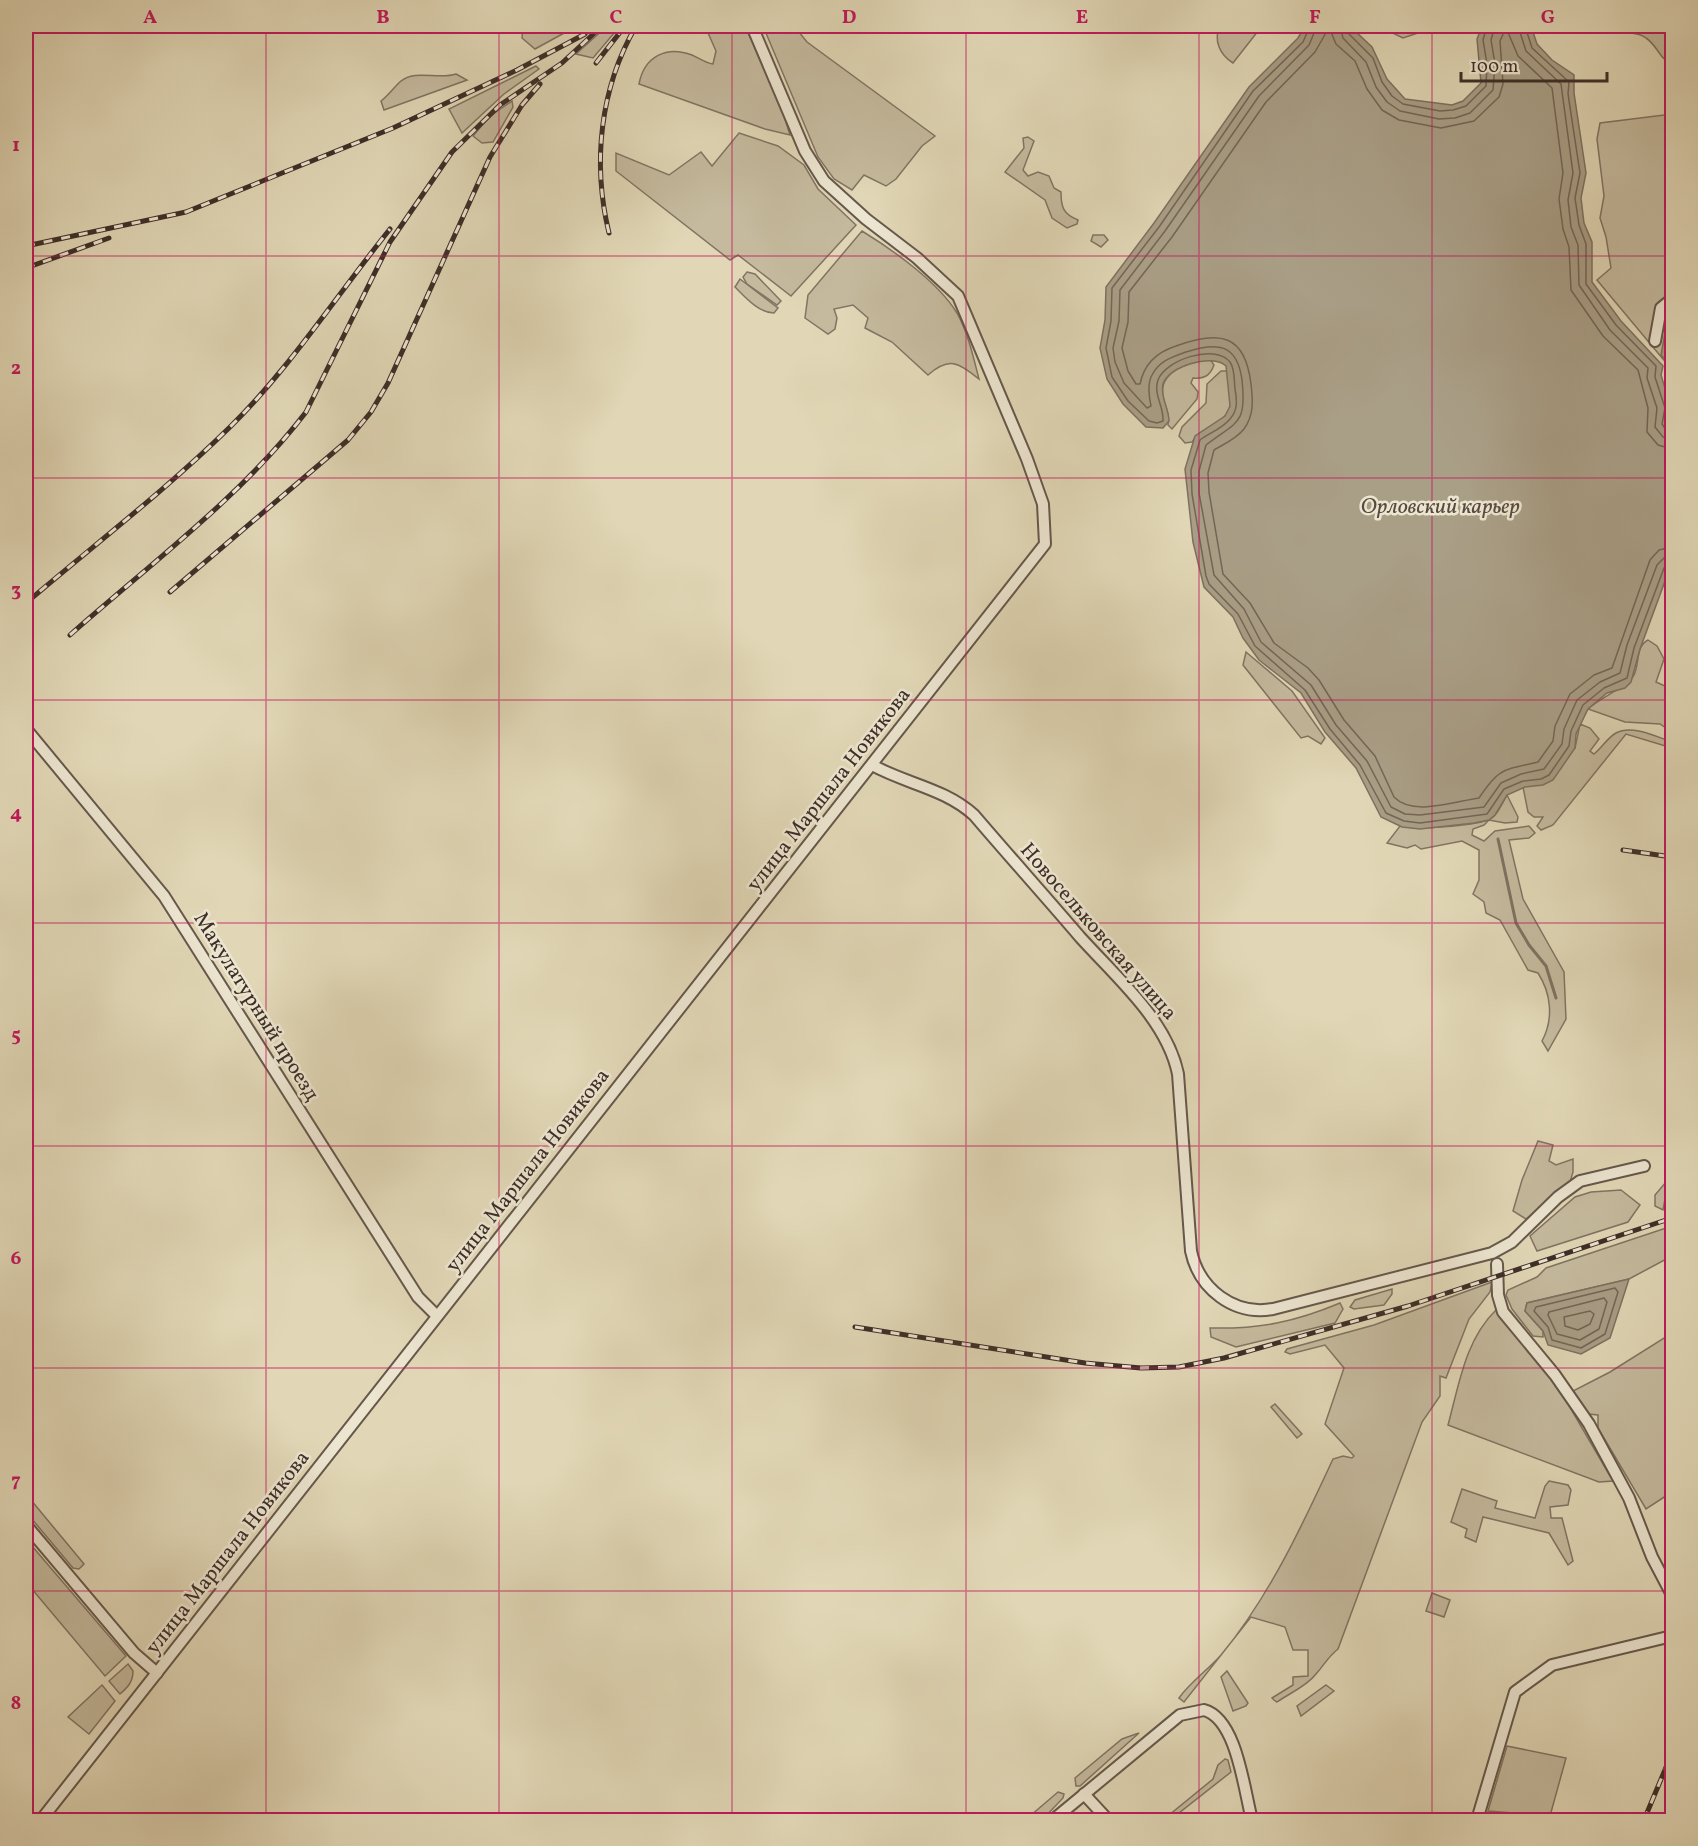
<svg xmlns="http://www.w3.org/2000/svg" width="1698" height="1846" font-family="Vollkorn,serif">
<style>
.green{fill:#c5ba9e;stroke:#817463;stroke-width:1.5}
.water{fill:#a99e86;stroke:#7e7160;stroke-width:1.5}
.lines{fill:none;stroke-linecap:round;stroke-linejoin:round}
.shore{stroke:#736657;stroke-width:1.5}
.stream{stroke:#7e7160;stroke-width:3}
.minor-casing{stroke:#66584c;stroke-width:14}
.minor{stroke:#ece5d0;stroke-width:10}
.rail-casing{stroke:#3d2e28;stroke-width:5}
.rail{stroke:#ece5d0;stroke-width:3;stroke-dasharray:9;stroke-linecap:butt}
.grid{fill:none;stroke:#c2185b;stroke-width:1.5;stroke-opacity:0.55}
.labels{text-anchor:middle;stroke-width:5;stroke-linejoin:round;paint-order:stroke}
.street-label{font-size:21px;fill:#3d2e28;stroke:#ece5d0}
.water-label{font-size:22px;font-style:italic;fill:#584a40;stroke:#ece5d0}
.neatline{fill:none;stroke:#c2185b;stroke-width:2}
.grid-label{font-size:20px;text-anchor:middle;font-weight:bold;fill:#c2185b}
</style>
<rect width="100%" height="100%" fill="#e1d7b6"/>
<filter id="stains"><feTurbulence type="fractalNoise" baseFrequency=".00333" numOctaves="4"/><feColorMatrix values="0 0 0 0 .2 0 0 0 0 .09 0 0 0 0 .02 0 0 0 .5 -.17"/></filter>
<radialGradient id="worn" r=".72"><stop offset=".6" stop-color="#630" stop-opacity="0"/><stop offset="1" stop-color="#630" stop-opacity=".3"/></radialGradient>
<g class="green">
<path d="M523 26H577L535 49 522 38Z"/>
<path d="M607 26H620L593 58 576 54Z"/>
<path d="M705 26H745L779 100 790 135 765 129 639 84C644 57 666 45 692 55 699 58 705 63 713 64L716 51Z"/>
<path d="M763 26H794L807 42 935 136 922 146 896 179 886 186 864 175 852 190 834 179 818 157Z"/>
<path d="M1220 26H1262L1233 63C1220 55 1213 40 1220 26Z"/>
<path d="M1378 26H1439L1403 38Z"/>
<path d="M1545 26H1672V64C1660 60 1657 45 1646 38 1632 27 1572 33 1552 33Z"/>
<path d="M536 66 539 69 504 94 462 133 449 109Z"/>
<path d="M456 74 467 80 384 110 381 101C389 95 394 87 401 81 415 69 439 80 456 74Z"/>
<path d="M512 101 513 107 493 142 482 143 473 136 490 116Z"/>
<path d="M1672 114V377L1668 365 1597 280 1611 268 1606 237 1600 218 1604 196 1597 139 1600 123Z"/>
<path d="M739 133 778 146 804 165 818 189 856 225 791 296 738 255 730 260 616 171V153L669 175 701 152 712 166Z"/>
<path d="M1028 137 1034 141 1023 170 1028 176 1038 172 1049 176 1054 188 1061 192C1061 207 1063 214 1078 220L1077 224 1067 228 1052 218 1045 200 1005 172 1024 148 1023 138Z"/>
<path d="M862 231C893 250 938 282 957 313 968 333 973 356 979 379 958 363 950 356 928 375L892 342 865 328 868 318 853 305 834 309 837 318 835 329 828 334 805 318 808 295Z"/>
<path d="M1093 235H1104L1108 240 1101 247 1091 241Z"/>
<path d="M747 272 755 274 781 301 777 305 747 284 743 277Z"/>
<path d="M740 279 778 308 774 313C759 313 745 297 735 287Z"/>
<path d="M1210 359 1214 365C1210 376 1204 379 1193 378L1191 383 1198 392 1197 399 1172 429 1168 425C1170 413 1165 407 1163 397 1158 370 1190 363 1210 359Z"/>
<path d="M1221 371H1228C1228 382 1233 395 1230 406 1226 425 1201 426 1192 442L1185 443 1179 436 1182 427 1206 403 1207 384Z"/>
<path d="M1648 640 1657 646 1664 659 1656 682 1667 687 1672 683V732L1660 724 1625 722 1588 709C1599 698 1629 686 1634 675 1640 663 1635 647 1648 640Z"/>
<path d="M1246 652 1292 691 1325 738 1321 744 1308 736 1301 738 1243 665Z"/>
<path d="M1580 724 1590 728 1599 739 1590 751 1594 754C1602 748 1607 738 1616 733 1632 724 1657 737 1672 742V748L1626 734 1553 825 1541 830 1537 826 1543 817H1534L1528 812 1523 787 1575 748Z"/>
<path d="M1507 795 1518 817 1517 822 1505 823 1489 820 1484 825 1473 829 1472 835 1484 841 1495 831 1529 826 1535 833 1529 838 1509 840 1523 899 1564 972 1566 1019 1548 1051 1542 1041C1554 1019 1551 993 1538 973L1528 970 1500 920 1486 913 1484 902 1473 894 1479 880V850L1462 841 1421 849 1415 845 1407 848 1387 843 1400 826C1418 830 1471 826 1488 820 1498 816 1502 803 1507 795Z"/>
<path d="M1538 1141 1553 1145 1549 1161 1556 1165 1573 1159V1172L1570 1182 1526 1219 1513 1211 1522 1180Z"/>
<path d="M1672 1175V1193L1665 1199 1663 1210 1655 1206V1195Z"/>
<path d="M1621 1190 1640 1205 1628 1222 1537 1251 1530 1236 1575 1197 1591 1192Z"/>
<path d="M1672 1226V1256L1629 1279 1527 1303 1525 1311 1543 1331V1337L1533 1336 1512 1309 1506 1295 1508 1290 1537 1277 1546 1268Z"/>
<path d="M1492 1282 1490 1292 1469 1319 1446 1378 1440 1376V1396L1422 1422 1338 1649C1328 1657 1324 1665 1316 1674 1307 1686 1290 1693 1277 1702L1274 1700 1272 1698 1293 1685V1677L1308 1676V1650H1293L1285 1627 1251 1617 1184 1702 1179 1698C1191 1681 1208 1670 1221 1655 1269 1597 1302 1526 1333 1459L1343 1456 1352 1458 1354 1456 1325 1424 1344 1368 1325 1345 1290 1354 1285 1352 1287 1349 1374 1325Z"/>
<path d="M1392 1289V1294L1384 1305 1354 1309 1350 1307 1355 1300Z"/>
<path d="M1340 1303 1343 1309 1335 1323 1236 1347 1211 1337 1210 1328C1260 1329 1295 1322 1340 1303Z"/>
<path d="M1496 1310 1557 1385 1613 1481 1599 1482 1448 1425C1459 1385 1465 1340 1496 1310Z"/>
<path d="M1672 1333V1492L1646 1509 1598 1428V1415L1588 1414 1573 1391 1610 1372Z"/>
<path d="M1275 1404 1302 1434 1297 1438 1271 1407Z"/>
<path d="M1549 1481 1568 1485 1571 1490 1568 1505 1550 1507 1551 1518H1562L1573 1561 1568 1565 1549 1533 1483 1517 1476 1542 1465 1537 1467 1529 1451 1522 1462 1489 1497 1501 1495 1508 1535 1518 1545 1486Z"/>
<path d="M26 1494 84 1564 79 1569 73 1568 26 1512Z"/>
<path d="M26 1539 126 1656 105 1676 26 1582Z"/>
<path d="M1432 1593 1450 1600 1444 1617 1426 1611Z"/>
<path d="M128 1664 133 1671C133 1682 128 1687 120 1694L109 1681Z"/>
<path d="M1227 1671 1248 1703 1246 1706 1233 1711 1221 1677Z"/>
<path d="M102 1685 115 1701 89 1734 68 1717Z"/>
<path d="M1326 1685 1334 1691 1301 1716 1297 1706Z"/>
<path d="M1139 1733 1080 1786H1076L1075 1778 1122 1739Z"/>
<path d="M1507 1746 1566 1758 1550 1816 1488 1811Z"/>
<path d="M1225 1759 1228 1760 1231 1772 1170 1820H1163L1213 1779 1218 1765Z"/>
<path d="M1058 1792 1064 1794 1063 1798 1042 1820H1031L1030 1816Z"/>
</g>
<g class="water">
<path d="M1305 26H1353L1354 30 1372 47 1387 79 1405 99 1452 105 1463 101 1481 83 1477 39 1482 26H1531L1537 44 1552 60 1574 75V93L1586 173 1581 198 1584 223 1592 242V282L1621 321 1663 366 1661 375 1671 408 1668 423 1672 429V562L1640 649 1631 682 1625 688 1607 693 1588 709 1576 734 1575 748 1553 780 1543 785 1525 787 1507 795 1495 815 1489 820 1474 823 1420 829 1402 827 1381 817 1356 768 1325 732 1301 693 1259 660 1243 638 1233 617 1204 587 1193 542 1185 469 1195 436 1225 416 1230 406 1226 366C1212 353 1168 366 1163 384 1160 397 1169 408 1169 421L1163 428 1146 427 1123 404 1107 379 1100 348 1105 320 1106 287 1154 223 1249 87 1298 38Z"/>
<path d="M1672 310V360L1666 361 1661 355 1667 322Z"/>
<path d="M1629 1279 1610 1338 1581 1354 1548 1345 1543 1331 1525 1311 1527 1303Z"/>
</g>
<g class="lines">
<g class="shore">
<path d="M1310 26 1303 42 1253 91 1159 227 1112 288 1111 321 1106 348 1112 377 1128 401 1149 421 1157 423 1163 421C1164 406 1153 395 1158 380 1165 360 1215 343 1230 362 1235 369 1234 380 1235 389 1237 400 1238 410 1230 419 1222 429 1209 433 1200 440L1191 470 1192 494 1206 576 1209 584 1238 614 1255 646 1305 690 1330 729 1360 765 1386 813 1404 821 1420 823 1487 814 1504 789 1523 781 1541 779 1549 775 1569 746 1571 731 1583 705 1604 688 1627 678 1634 648 1664 568 1672 564"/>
<path d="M1317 26 1309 45 1259 96 1165 231 1120 290 1119 321 1113 348 1115 362 1124 383 1147 408 1151 406C1149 397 1147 384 1152 375 1159 361 1172 357 1186 352 1217 342 1237 343 1242 380 1247 425 1237 421 1206 445L1199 471V493L1214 575 1244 609 1261 642 1311 685 1336 725 1367 761 1391 807 1405 814 1420 815 1484 807 1501 783 1521 774 1544 769 1562 744 1564 729 1577 700 1600 682 1620 673 1627 645 1657 565 1664 558 1672 556"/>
<path d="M1340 26 1343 38 1366 62 1376 87 1387 102 1400 111 1439 119 1455 118 1470 113 1493 90 1495 64 1491 40 1495 26"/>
<path d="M1347 26 1349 34 1373 58 1382 82 1392 96 1403 104 1440 111 1453 110 1466 106 1486 86 1487 64 1483 40 1487 26"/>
<path d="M1518 26 1526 51 1561 84 1573 173 1568 200 1571 227 1578 245 1579 285 1610 330 1648 368 1647 378 1657 408 1655 427 1663 437 1672 440"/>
<path d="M1525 26 1532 48 1569 82 1568 94 1580 173 1575 198 1579 225 1586 244V284L1616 325 1656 366 1655 377 1665 408 1662 424 1666 430 1672 432"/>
<path d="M1672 449 1658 445 1647 432 1648 408 1638 370 1603 336 1571 290 1569 247 1563 229 1559 199 1563 173 1552 88 1518 56 1507 30 1504 32 1500 41 1503 84 1499 97 1474 121 1441 128 1399 120 1382 110 1367 89 1355 61 1336 44 1331 32 1327 31 1315 52 1266 102 1172 237 1129 292 1128 322 1122 348 1128 371 1136 384H1140C1144 364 1157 352 1176 346 1220 330 1245 334 1251 384 1253 401 1254 415 1244 429 1236 439 1224 444 1214 450L1208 473 1209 492 1223 574 1250 603 1274 643 1308 668 1319 680 1344 720 1375 756 1394 797C1413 817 1456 801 1479 798 1499 768 1503 770 1538 762L1553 741 1555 726 1570 694 1594 675 1612 668 1650 560 1659 550 1672 547"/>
<path d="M1615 1288 1618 1292 1605 1334 1581 1348 1552 1340 1548 1327 1534 1311 1536 1307Z"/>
<path d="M1604 1298 1607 1302 1599 1329 1580 1340 1557 1334 1548 1315 1549 1312Z"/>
<path d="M1590 1311 1594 1314 1590 1324 1578 1330 1565 1326 1564 1317Z"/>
</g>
<path class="stream" d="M1498 839 1516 923 1529 945 1546 966 1556 998"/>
<g class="minor-casing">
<g id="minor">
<path d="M1655 341 1661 308 1672 299"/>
<path d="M26 729 164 896 418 1297 437 1316"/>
<path d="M872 765C906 784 944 788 974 815 1009 856 1045 896 1080 937 1116 977 1167 1020 1178 1074L1191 1251C1199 1289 1234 1316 1273 1309L1492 1253 1512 1242 1558 1197 1580 1181 1644 1166"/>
<path d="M1497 1264 1498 1295 1503 1312 1555 1375 1589 1424 1629 1498 1652 1557 1672 1595"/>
<path d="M26 1525 134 1653 157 1673"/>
<path d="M1084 1794 1108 1820"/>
<path d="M41 1820 1045 544 1043 504 1027 459 958 296 917 258 866 219 824 181 805 151 752 26"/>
<path d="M1053 1820 1180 1715 1204 1710C1237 1719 1244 1790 1252 1820"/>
<path d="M1477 1820 1515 1692 1552 1665 1672 1636"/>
</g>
</g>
<use href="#minor" class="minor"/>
<g class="rail-casing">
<g id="rail">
<path d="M596 63 625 26"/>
<path d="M609 233C592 163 600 88 636 26"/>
<path d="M26 246 186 212 393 128 517 70 585 34"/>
<path d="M26 268 109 238"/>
<path d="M170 592 348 440 371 412 388 383 490 157 522 105 540 84"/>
<path d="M26 603C94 545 166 490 230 427 290 368 337 295 390 229"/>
<path d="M70 635C149 565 242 496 306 412L390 242 452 152 500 105 562 63 602 26"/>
<path d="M1623 850 1672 857"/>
<path d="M855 1327 1085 1363 1141 1368 1179 1367 1224 1358 1408 1306 1672 1218"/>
<path d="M1644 1820 1672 1753"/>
</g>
</g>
<use href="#rail" class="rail"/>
</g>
<path class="grid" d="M266 26V1820M499 26V1820M732 26V1820M966 26V1820M1199 26V1820M1432 26V1820M26 256H1672M26 478H1672M26 700H1672M26 923H1672M26 1146H1672M26 1368H1672M26 1591H1672"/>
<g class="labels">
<g class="street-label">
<text transform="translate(828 789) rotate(-52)" y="7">улица Маршала Новикова</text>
<text transform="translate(1099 931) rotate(49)" y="7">Новосельковская улица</text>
<text transform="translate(257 1006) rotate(58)" y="7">Макулатурный проезд</text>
<text transform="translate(527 1170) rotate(-52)" y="7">улица Маршала Новикова</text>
<text transform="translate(227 1552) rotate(-52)" y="7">улица Маршала Новикова</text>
</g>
<g class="water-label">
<text x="1440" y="513">Орловский карьер</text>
</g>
</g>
<rect width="1698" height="1846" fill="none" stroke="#e1d7b6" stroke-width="66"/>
<path d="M1461 72v9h146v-9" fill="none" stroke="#3d2e28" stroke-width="3"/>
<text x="1470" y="72" font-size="18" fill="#3d2e28" stroke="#ece5d0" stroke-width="4.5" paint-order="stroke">100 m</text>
<rect x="33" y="33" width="1632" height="1780" class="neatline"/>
<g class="grid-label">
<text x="150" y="23">A</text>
<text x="383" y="23">B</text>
<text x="616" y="23">C</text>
<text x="849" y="23">D</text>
<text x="1082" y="23">E</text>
<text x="1315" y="23">F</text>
<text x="1548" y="23">G</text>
<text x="16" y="151">1</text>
<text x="16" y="374">2</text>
<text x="16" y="596">3</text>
<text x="16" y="819">4</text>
<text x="16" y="1041">5</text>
<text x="16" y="1264">6</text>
<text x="16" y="1486">7</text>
<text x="16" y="1709">8</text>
</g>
<rect width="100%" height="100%" filter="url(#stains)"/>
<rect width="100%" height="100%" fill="url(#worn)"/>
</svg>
